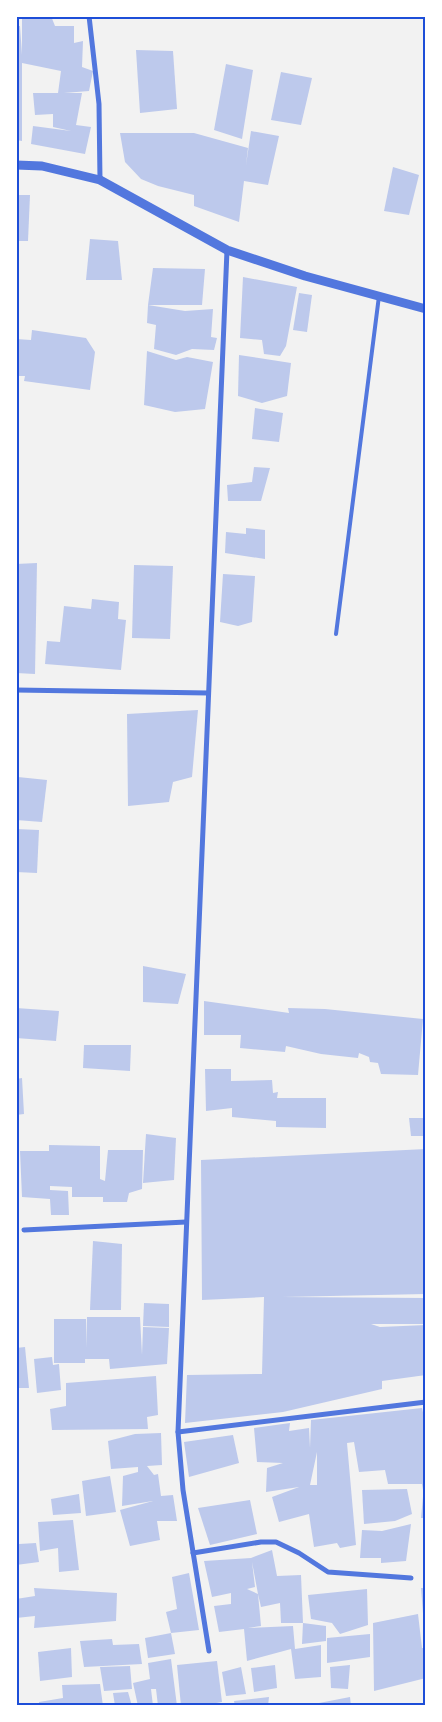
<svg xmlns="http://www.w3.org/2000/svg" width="442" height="1722" font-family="'Titillium Web',sans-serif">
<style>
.building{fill:#bdc9ec;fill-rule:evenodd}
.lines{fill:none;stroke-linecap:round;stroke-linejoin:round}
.service{stroke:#5277de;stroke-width:4}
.minor{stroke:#5277de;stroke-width:5}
.tertiary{stroke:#5277de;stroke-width:9}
.neatline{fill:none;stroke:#1d4ed8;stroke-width:2}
</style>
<rect width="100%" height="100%" fill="#f2f2f2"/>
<g class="building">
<path d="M51 16 55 26H74V43L83 41 82 67 93 71 89 91 64 93H82L76 125 91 127 85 154 31 144 33 126 71 131 53 127V114L35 115 33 93H58L61 71 22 63V141L16 140V26H20L22 55V17Z"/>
<path d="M136 50 173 51 177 109 140 113Z"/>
<path d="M226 64 253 70 242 139 214 130Z"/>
<path d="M281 72 312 78 301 125 271 120Z"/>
<path d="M251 131 279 136 268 185 244 181 239 222 194 206V195L158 186 141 179 125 162 120 133H194L248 148 246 165Z"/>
<path d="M393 167 419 175 409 215 384 211Z"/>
<path d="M16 195H30L28 241H16Z"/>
<path d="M90 239 118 241 122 280H86Z"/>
<path d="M153 268 205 269 202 305H148L185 311 213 309 211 337 217 338 214 350 192 349 176 355 154 349 156 325 147 323 148 305Z"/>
<path d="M243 277 297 287 286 346 280 356 264 354 262 340 240 338Z"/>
<path d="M299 293 312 295 307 332 293 330Z"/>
<path d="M32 330 86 338 95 352 90 390 24 381 25 376H16V339L31 340Z"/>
<path d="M147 351 176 360 187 357 213 362 205 409 175 412 144 405Z"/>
<path d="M239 355 291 363 287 396 262 403 238 396Z"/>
<path d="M255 408 283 413 279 442 252 439Z"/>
<path d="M254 467 270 468 261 501H228L227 485 252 482Z"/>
<path d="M246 528 265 530V559L225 553 226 532 246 534Z"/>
<path d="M37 563 35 674 16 673V564Z"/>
<path d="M134 565 173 566 170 639 132 638Z"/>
<path d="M223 574 255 576 252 622 238 626 220 622Z"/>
<path d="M92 599 119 602 118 619 126 620 121 670 45 664 47 641 60 642 64 606 91 609Z"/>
<path d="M198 710 192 777 173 782 169 802 128 806 127 714Z"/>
<path d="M18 777 47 780 42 822 16 820Z"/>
<path d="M16 829 39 830 37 873 16 872Z"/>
<path d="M143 966 186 974 178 1004 143 1002Z"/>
<path d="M204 1001 289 1013 288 1008 325 1009 423 1019 418 1075 381 1074 378 1063 370 1062 369 1057 359 1053 358 1058 321 1054 286 1046 285 1052 240 1048 241 1035H204Z"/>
<path d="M16 1008 59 1011 56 1041 16 1038Z"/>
<path d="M84 1045H131L130 1071 83 1068Z"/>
<path d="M205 1069H231V1081L272 1080 273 1093 278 1092 277 1098H326V1128L276 1127V1121L232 1117V1108L206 1111Z"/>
<path d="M22 1078 24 1114 16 1115V1079Z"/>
<path d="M409 1118H426V1136H411Z"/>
<path d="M146 1134 176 1138 174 1180 143 1183Z"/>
<path d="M49 1145 100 1146V1179L105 1181 108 1150H143L142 1189 129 1193 127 1202H103V1197H72V1187L50 1186V1190L68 1191 69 1215H51L50 1199 22 1197 20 1151H49Z"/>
<path d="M426 1149V1294L282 1297 426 1298V1324H371L380 1327 426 1325V1375L382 1381V1389L283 1412 185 1423 187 1375 262 1374 264 1297 202 1300 201 1160Z"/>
<path d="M93 1241 122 1244 121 1310H90Z"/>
<path d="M144 1303 169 1304V1327L143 1326Z"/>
<path d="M87 1317H140L142 1355 143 1327 169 1328 167 1364 110 1369 109 1359H85V1363H54V1319H86V1348Z"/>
<path d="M25 1347 29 1388H16V1348Z"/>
<path d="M52 1357 53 1365 59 1364 61 1390 37 1393 34 1359Z"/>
<path d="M156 1376 158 1415 147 1417 148 1429 52 1430 50 1409 66 1406V1383Z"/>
<path d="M422 1408 426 1426V1490H423L422 1484H388L385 1470 359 1472 354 1442 347 1443 356 1545 340 1548 337 1543 314 1547 309 1514 279 1522 272 1497 299 1487 266 1492 267 1468 283 1463 257 1462 254 1428 290 1423 289 1431 309 1428 310 1448 311 1420ZM317 1452V1485H310Z"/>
<path d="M161 1433 162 1465 147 1466 154 1475 158 1474 161 1496 173 1495 177 1521H157L160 1540 130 1546 120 1510 153 1501 122 1506 123 1476 138 1472V1467L111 1469 108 1441 135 1434Z"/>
<path d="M233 1435 239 1463 189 1477 184 1442Z"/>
<path d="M110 1476 116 1512 86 1516 82 1481Z"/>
<path d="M407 1489 412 1514 395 1521 364 1524 362 1490Z"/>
<path d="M79 1494 81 1513 53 1515 51 1499Z"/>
<path d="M423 1497H426V1518H421Z"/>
<path d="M250 1500 257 1534 210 1545 198 1508Z"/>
<path d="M73 1520 79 1570 59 1572 58 1548 40 1551 38 1522Z"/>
<path d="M411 1524 406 1561 381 1563V1558H360L362 1530 382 1531Z"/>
<path d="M16 1530H19V1544L36 1543 39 1562 16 1565Z"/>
<path d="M272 1550 277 1576 301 1575 303 1623 326 1626V1641L302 1644 303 1623H281L280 1603 261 1607 258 1594 261 1626 248 1628 293 1626 295 1649 321 1645V1677L295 1679 291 1649 247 1661 244 1629 219 1632 214 1606 231 1604V1593L212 1597 204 1561 251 1558ZM252 1562 258 1594 247 1589 255 1587Z"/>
<path d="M189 1573 199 1630 171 1633 166 1612 177 1609 172 1577Z"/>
<path d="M34 1588 117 1593 116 1621 34 1628 35 1616 16 1618V1599L35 1596Z"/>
<path d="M421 1588H426V1626H424Z"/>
<path d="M367 1589 368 1625 340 1634 332 1623 311 1619 308 1595Z"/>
<path d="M418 1614 422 1648H426V1678L374 1691 373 1623Z"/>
<path d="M171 1633 175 1654 148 1658 145 1638Z"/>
<path d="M370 1634V1657L327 1663V1638Z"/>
<path d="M112 1639 113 1645 139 1644 142 1664 84 1667 80 1641Z"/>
<path d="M71 1648 72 1677 40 1681 38 1652Z"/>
<path d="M171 1659 177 1706H158L156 1689H151L153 1706H138L133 1683 150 1679 148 1663Z"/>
<path d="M217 1661 222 1702 199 1706H181L177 1665Z"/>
<path d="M275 1665 277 1688 254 1692 251 1668Z"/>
<path d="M350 1665 348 1689 331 1688 330 1667Z"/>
<path d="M130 1666 132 1689 104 1691 100 1667Z"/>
<path d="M241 1667 246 1694 226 1696 222 1672Z"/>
<path d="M100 1684 103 1706H39V1702L63 1698 62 1685Z"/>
<path d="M128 1692 132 1706H115L113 1693Z"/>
<path d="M269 1697 268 1706H235L234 1701Z"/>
<path d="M350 1697 351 1706H320L319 1703Z"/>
</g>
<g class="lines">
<path class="service" d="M336 634 379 296"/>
<g class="minor">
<path d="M89 16 99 104 100 180"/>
<path d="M16 690 208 693"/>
<path d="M24 1230 186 1222"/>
<path d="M178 1432 426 1402"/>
<path d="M193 1553 261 1542H276L299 1553 328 1572 411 1578"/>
<path d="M209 1651 183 1490 178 1432 227 250"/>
</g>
<path class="tertiary" d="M16 165 42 166 100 180 227 250 305 276 426 309"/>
</g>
<rect width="442" height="1722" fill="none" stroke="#ffffff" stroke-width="35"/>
<rect x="18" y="18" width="406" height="1686" class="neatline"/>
</svg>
